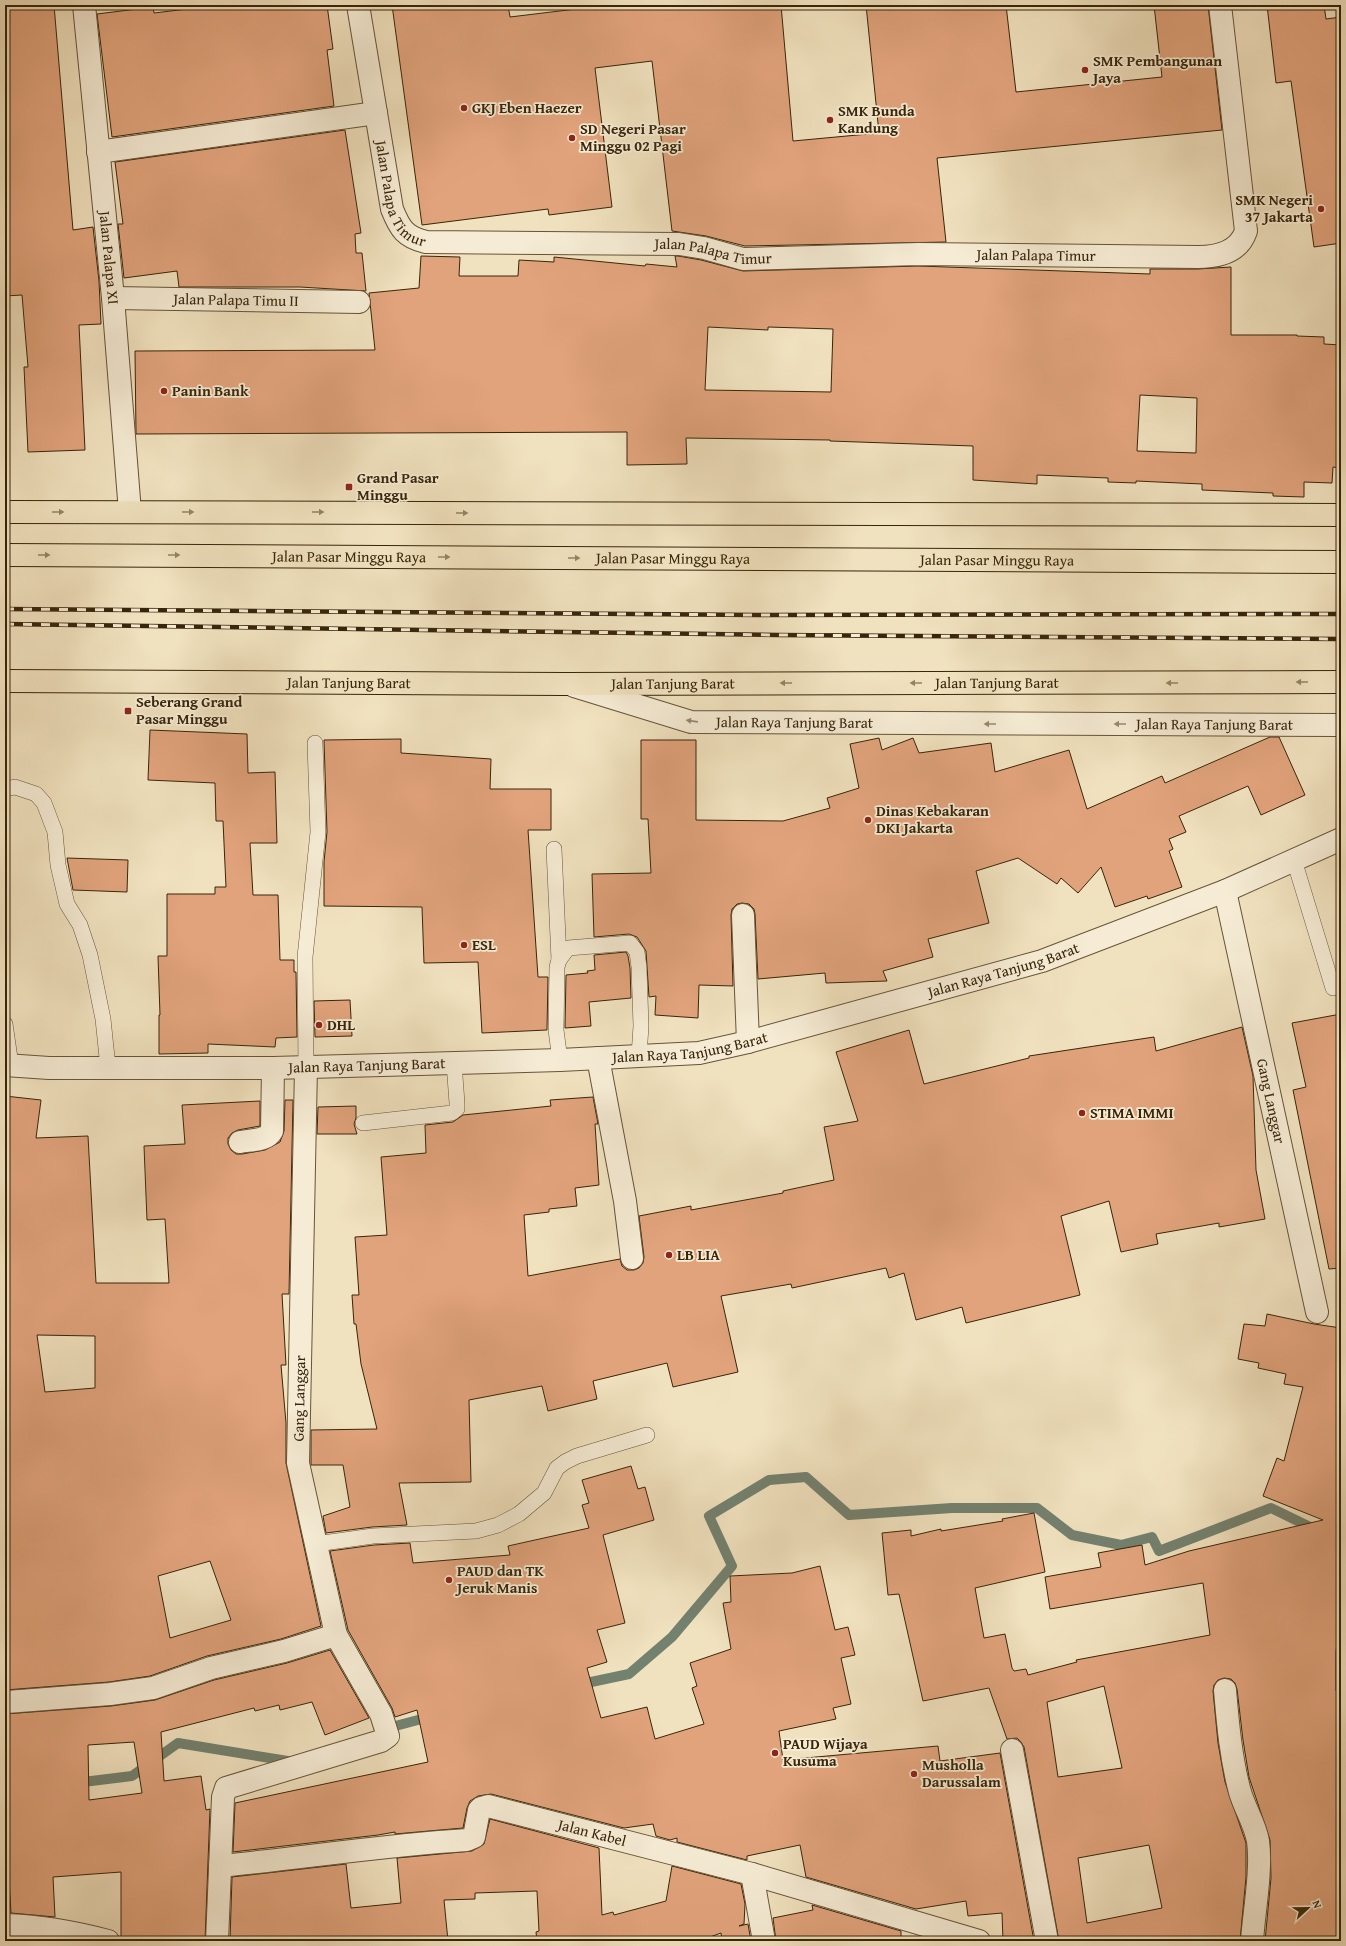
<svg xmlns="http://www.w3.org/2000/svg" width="1346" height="1946" font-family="'Gentium Book Plus',serif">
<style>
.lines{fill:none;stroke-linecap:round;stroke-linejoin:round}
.stream{stroke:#73816f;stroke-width:10}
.building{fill:#e1a37c;stroke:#38250a;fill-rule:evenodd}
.lane-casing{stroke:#665437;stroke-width:16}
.street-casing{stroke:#665437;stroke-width:24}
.primary-casing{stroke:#38250a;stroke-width:24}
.lane{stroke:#f6ecd5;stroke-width:15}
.street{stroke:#f6ecd5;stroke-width:22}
.primary{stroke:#f1e2bf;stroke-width:22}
.rail-casing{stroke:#38250a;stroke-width:4.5}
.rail{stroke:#f6ecd5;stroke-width:3;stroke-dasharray:9;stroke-linecap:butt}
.oneway{fill:#948464}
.oneway2{fill:#978870}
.poi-dot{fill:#8f2418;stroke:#f6ecd5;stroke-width:1.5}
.labels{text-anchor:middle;stroke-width:3.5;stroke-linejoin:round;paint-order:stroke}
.poi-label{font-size:15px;font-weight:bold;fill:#38250a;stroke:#f6ecd5;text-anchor:start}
.street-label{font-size:15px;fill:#38250a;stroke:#f6ecd5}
</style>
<rect width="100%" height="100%" fill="#f1e2bf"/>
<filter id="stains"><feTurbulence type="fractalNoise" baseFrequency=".005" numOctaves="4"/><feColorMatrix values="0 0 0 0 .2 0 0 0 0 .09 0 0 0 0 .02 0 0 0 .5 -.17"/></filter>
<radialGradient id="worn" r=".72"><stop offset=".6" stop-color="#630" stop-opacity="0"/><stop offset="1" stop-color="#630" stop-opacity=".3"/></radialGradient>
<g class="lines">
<g class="stream">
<path d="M577 1685 629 1674 672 1637 732 1566 709 1516 769 1480 806 1477 849 1515 952 1508H1037L1072 1535 1121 1545 1152 1537 1159 1551 1271 1508 1341 1542"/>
<path d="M384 1729 433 1716"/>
<path d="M75 1783 132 1776 178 1743 294 1762"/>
</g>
</g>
<g class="building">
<path d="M5 5H54L73 230 93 227 99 281 101 324 79 325 85 450 28 452 24 367H28L22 295 5 296Z"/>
<path d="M220 5H327L333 49 327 50 334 106 112 137 97 14 153 7 154 13Z"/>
<path d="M392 5H508L510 17 609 5H781L793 141 879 133 866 5H1006L1016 92 1162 77 1154 5H1208L1222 130 937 158 946 242 745 246 706 236 672 231 652 61 595 68 612 207 549 215 548 209 422 225Z"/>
<path d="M1267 5H1324L1326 19 1341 17V243L1314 247 1291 81 1276 83Z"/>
<path d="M345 130 361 233 355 234 356 253H362L366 291 300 287H179L177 271 124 278 118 224H123L115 162Z"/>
<path d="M421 256 460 257 459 276H518L519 260 554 262V257L645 266 646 264 677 267 675 256H678L701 260 743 271 918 266 1150 274V269H1198L1231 267V335H1297V336L1324 337V344L1341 345V468L1333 467 1332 483 1304 482V497L1273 496V493L1202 490V484L1136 481V483L1108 482V478L1037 475V484L973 480V446L830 441V440L686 438 687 464 627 465V432L136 434 135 351 375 350 369 293 419 288ZM708 327 768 330V327L833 329 831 392 705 390ZM1140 395 1197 398 1196 453 1137 451Z"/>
<path d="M150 730 247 734 248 773 275 772 277 843H250L253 895H278L280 960H294V972H296L297 1037 276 1038 275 1047 208 1044V1053L159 1054V1015H160L158 956H167V894H215V887H226L223 821H216L215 783 148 780Z"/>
<path d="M1270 737H1279L1305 795 1261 815 1248 786 1179 816 1186 832 1169 839 1173 849 1169 851 1182 887 1148 899 1147 896 1115 907 1101 867 1078 893 1061 878 1057 884 1018 858 976 871 989 923 928 939 933 957 883 971 887 981 826 983 825 973 758 979 755 914 754 909 749 904 742 903 737 904 732 909 731 915 733 986 699 985 698 1018 655 1015 656 996 649 997 646 951 637 937 629 934 594 937 592 874 651 873 648 819H641V740H696V820L783 821 830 808 827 798 859 788 850 744 879 738 882 750 913 738 919 753 991 743 995 772 1069 750 1087 809 1162 776 1165 783Z"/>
<path d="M401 739V753L491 759 490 789H551V830H528L538 977H548L547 1030 482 1033 478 962 424 963 422 907 324 906V862L327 832 324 740Z"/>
<path d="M67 858 128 860 127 892 73 890Z"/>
<path d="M626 952 628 956 630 968 631 998 589 1002 591 1026 565 1028 566 975 588 973 587 971 595 970 594 955Z"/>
<path d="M350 1000 352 1036 315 1037 314 1001Z"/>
<path d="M1341 1014V1268L1329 1269 1293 1090 1306 1087 1292 1023Z"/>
<path d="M1242 1027 1253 1076 1256 1170 1265 1219 1219 1227V1223L1156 1234 1158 1244 1121 1252 1109 1201 1061 1216 1080 1295 966 1323 962 1307 916 1320 904 1273 889 1278 886 1268 792 1288 791 1284 721 1296 738 1372 673 1387 667 1363 593 1381 597 1399 548 1411 542 1386 469 1400 471 1482 399 1483 407 1525 372 1527 326 1533 323 1516 350 1507 343 1465H311V1430L377 1429 361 1364 356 1324H354L352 1295H359L355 1237 387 1235 381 1157 426 1153 425 1125 453 1122 463 1115 551 1106 550 1100 593 1097 598 1124H595L599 1185 575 1188 577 1206 549 1209V1212L524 1215 528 1276 620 1259 622 1266 627 1270H634L639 1268 643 1263 644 1257 639 1216 691 1206V1210L783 1193V1191L834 1180 824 1127 858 1121 836 1052 909 1030 924 1084 1029 1058V1056L1154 1037 1156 1051Z"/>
<path d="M5 1096 41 1100 36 1138 88 1136 96 1283H169L165 1219 147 1220 144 1146 185 1144 182 1105 260 1101V1126L238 1130 232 1133 228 1138V1144L231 1150 236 1154H242L265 1150 280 1142 284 1131 285 1100H293L289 1294H282L286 1365H281L286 1423V1463L321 1626 281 1639 207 1656 150 1676 109 1682 5 1690ZM37 1335 95 1336V1388L45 1392ZM210 1561 231 1620 170 1638 158 1576Z"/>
<path d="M356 1106V1118L354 1124 357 1134H317L318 1107Z"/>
<path d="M1267 1314 1314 1324 1341 1328V1604L1336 1652V1691H1338V1717H1341V1941H1265L1271 1878 1270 1840 1249 1777 1243 1740 1237 1689 1235 1683 1231 1679 1224 1678 1218 1680 1214 1685 1213 1691 1218 1743 1225 1782 1246 1843V1877L1240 1941H1059L1024 1747 1021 1742 1017 1738 1007 1739 989 1688 923 1701 899 1594 888 1595 882 1533 911 1530V1536L941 1529V1531L1003 1521 1002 1519 1034 1513 1045 1572 975 1588 984 1638 1005 1634 1012 1668 1014 1671 1026 1669 1028 1675 1077 1662 1076 1660 1210 1635 1203 1583 1050 1609 1045 1577 1101 1567 1098 1553 1142 1545 1145 1565 1189 1551 1323 1520 1263 1496 1277 1458 1284 1461 1303 1387 1284 1384 1286 1374 1258 1368 1259 1363 1238 1359 1244 1324 1265 1326ZM1104 1686 1122 1768 1058 1777 1047 1702ZM1149 1845 1162 1908 1087 1923 1078 1858Z"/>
<path d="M631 1466 638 1489 645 1487 654 1520 603 1535 625 1623 597 1630 607 1662 587 1668 601 1718 647 1707 655 1739 704 1724 692 1688 697 1686 690 1663 731 1649 723 1603 731 1602 730 1576 792 1573 820 1566 835 1630 848 1627 855 1655 841 1658 851 1704 833 1708 836 1719 779 1731 783 1760 938 1746 940 1761 1000 1753 1034 1941H1003L1002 1913 968 1916 966 1901 916 1909 806 1877 800 1845 747 1856V1860L677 1842V1838L670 1840 656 1836 653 1824 624 1828 491 1794 478 1796 470 1801 467 1808 463 1828 395 1834V1832L378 1835 233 1852 235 1803 428 1762 417 1710 395 1717 392 1708 348 1630 330 1551 374 1545 410 1543 413 1563 510 1555 508 1546 589 1528 582 1505 589 1503 582 1480Z"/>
<path d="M330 1650 369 1718 325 1735 312 1702 280 1710 279 1705 255 1711 254 1708 161 1732 164 1781 201 1776 206 1810 210 1809 205 1941H121V1872L53 1877 55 1917 11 1913 6 1829H5V1714L111 1706 155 1700 214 1680 287 1663ZM134 1742 142 1793 89 1800 88 1745Z"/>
<path d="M490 1819 599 1848 602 1915 613 1912 614 1915 666 1901 672 1866 741 1884 745 1904 744 1924 739 1926 748 1924 751 1941H722L721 1933 699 1941H537L536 1932 539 1931 537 1891 475 1893V1899L444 1900 448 1941H344V1938L316 1941H230L232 1877 346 1864 351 1908 401 1903 397 1858 472 1851 484 1844Z"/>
<path d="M812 1905 901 1931V1941H776L773 1918 813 1910Z"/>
<path d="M12 1938 30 1939 46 1941H13Z"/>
</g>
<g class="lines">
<g class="lane-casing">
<g id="lane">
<path d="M5 789 15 787 36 794 44 803 55 832 58 865 67 904 80 925 90 955 103 1019 108 1067"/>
<path d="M554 849 559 960"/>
<path d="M1294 860 1333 988"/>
<path d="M5 1024 11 1065"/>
<path d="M560 1060 556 1030 557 967 559 960 568 948 630 943 637 952 639 967 641 1026 639 1056"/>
<path d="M306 1067 305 957 318 832 315 743"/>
<path d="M363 1123 452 1113 457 1109V1103L454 1063"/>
<path d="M316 1544 373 1536 476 1531 498 1525 519 1514 544 1493 557 1468 565 1462 577 1456 647 1435"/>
</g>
</g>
<g class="street-casing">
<g id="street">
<path id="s1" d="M84 5 113 298 130 512"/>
<path id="s2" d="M358 5 392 209C400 229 405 237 426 242L679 244 704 248 743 259 918 254 1198 257C1218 257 1239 252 1246 231L1220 5"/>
<path d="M98 152 376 113"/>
<path id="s3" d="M113 298 359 302"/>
<path id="s4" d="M574 686 691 722 1341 725"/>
<path id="s5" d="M1225 891 1317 1312"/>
<path d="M743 915 748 1042"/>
<path d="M598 1058 625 1201 632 1258"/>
<path id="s6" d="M5 1065 49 1068H273L560 1060 699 1053 748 1042 1042 961 1225 891 1341 839"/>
<path d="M240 1142C250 1140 267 1141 272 1131L273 1068"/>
<path d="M1225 1690C1228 1725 1231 1759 1240 1792 1245 1809 1255 1824 1258 1841 1262 1870 1254 1911 1252 1941"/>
<path d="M7 1702 110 1694 153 1688 211 1668 284 1651 336 1635"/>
<path d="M1012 1750 1047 1941"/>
<path id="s7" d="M220 1866C303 1858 385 1845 467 1840L474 1837 479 1810 481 1808 488 1806 752 1874 979 1941"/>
<path d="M752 1874 764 1941"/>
<path d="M5 1925C40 1926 74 1932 108 1941"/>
<path id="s8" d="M217 1941 223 1797 226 1788 381 1741 388 1736 381 1714 336 1635 298 1463 306 1067"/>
</g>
</g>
<g class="primary-casing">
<g id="primary">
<path d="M5 512 1341 515"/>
<path id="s9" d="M5 555 1341 562"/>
<path id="s10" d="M5 681 565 684 1341 682"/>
</g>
</g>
<use href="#lane" class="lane"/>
<use href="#street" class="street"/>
<use href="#primary" class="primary"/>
<g class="rail-casing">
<g id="rail">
<path d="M5 609 758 615 1341 614"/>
<path d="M5 624 778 635 1341 639"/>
</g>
</g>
<use href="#rail" class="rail"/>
</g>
<defs><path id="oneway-solid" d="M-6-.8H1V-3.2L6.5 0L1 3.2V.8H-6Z"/></defs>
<g class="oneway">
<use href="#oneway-solid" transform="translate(58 512)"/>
<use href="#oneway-solid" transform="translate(188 512)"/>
<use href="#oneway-solid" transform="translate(318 512)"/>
<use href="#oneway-solid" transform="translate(462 513)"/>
<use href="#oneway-solid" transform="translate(44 555)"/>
<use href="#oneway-solid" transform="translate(174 555)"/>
<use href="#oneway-solid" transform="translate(444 557)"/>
<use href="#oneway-solid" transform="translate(574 558)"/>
<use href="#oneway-solid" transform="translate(1302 682) rotate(180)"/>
<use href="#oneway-solid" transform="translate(786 683) rotate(180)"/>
<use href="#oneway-solid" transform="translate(916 683) rotate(180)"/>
<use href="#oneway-solid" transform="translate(1172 683) rotate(180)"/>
</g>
<g class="oneway2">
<use href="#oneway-solid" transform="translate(692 721) rotate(-172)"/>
<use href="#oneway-solid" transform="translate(990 724) rotate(-180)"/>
<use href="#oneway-solid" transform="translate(1120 724) rotate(-180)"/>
</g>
<g class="poi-dot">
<circle cx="1085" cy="70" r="4"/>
<circle cx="464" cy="108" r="4"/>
<circle cx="830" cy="120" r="4"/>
<circle cx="572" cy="138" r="4"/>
<circle cx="1321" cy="209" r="4"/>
<circle cx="164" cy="391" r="4"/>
<rect x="345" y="483" width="8" height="8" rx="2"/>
<rect x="124" y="707" width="8" height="8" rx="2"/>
<circle cx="868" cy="820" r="4"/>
<circle cx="464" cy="945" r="4"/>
<circle cx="319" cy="1025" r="4"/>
<circle cx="1082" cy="1113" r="4"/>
<circle cx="669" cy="1255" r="4"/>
<circle cx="449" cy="1580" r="4"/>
<circle cx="775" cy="1753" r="4"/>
<circle cx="914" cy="1774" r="4"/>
</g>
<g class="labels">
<g class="poi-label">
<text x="1093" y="66">SMK Pembangunan<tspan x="1093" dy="17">Jaya</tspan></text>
<text x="472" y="113">GKJ Eben Haezer</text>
<text x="838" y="116">SMK Bunda<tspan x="838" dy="17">Kandung</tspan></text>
<text x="580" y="134">SD Negeri Pasar<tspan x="580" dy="17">Minggu 02 Pagi</tspan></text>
<text x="1313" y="205" text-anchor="end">SMK Negeri<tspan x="1313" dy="17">37 Jakarta</tspan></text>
<text x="172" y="396">Panin Bank</text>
<text x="357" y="483">Grand Pasar<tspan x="357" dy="17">Minggu</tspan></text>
<text x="136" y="707">Seberang Grand<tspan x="136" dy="17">Pasar Minggu</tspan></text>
<text x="876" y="816">Dinas Kebakaran<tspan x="876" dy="17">DKI Jakarta</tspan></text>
<text x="472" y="950">ESL</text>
<text x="327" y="1030">DHL</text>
<text x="1090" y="1118">STIMA IMMI</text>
<text x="677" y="1260">LB LIA</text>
<text x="457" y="1576">PAUD dan TK<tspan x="457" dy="17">Jeruk Manis</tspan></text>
<text x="783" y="1749">PAUD Wijaya<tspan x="783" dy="17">Kusuma</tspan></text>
<text x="922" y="1770">Musholla<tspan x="922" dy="17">Darussalam</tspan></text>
</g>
<g class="street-label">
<text dy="5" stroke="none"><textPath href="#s2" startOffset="197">Jalan Palapa Timur</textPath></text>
<text dy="5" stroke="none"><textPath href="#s2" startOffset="545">Jalan Palapa Timur</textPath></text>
<text dy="5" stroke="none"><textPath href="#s2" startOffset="869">Jalan Palapa Timur</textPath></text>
<text dy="5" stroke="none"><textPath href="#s1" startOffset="254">Jalan Palapa XI</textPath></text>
<text dy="5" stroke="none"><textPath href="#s3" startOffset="123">Jalan Palapa Timu II</textPath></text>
<text dy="5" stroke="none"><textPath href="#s9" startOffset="344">Jalan Pasar Minggu Raya</textPath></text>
<text dy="5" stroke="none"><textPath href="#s9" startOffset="668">Jalan Pasar Minggu Raya</textPath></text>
<text dy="5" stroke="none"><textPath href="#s9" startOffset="992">Jalan Pasar Minggu Raya</textPath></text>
<text dy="5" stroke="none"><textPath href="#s10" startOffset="344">Jalan Tanjung Barat</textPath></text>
<text dy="5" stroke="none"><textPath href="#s10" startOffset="992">Jalan Tanjung Barat</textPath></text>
<text dy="5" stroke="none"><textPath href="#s10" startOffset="668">Jalan Tanjung Barat</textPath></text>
<text dy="5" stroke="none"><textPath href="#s4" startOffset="226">Jalan Raya Tanjung Barat</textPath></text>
<text dy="5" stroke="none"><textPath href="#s4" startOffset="646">Jalan Raya Tanjung Barat</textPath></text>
<text dy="5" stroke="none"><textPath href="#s6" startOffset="1010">Jalan Raya Tanjung Barat</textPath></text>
<text dy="5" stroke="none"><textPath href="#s6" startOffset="686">Jalan Raya Tanjung Barat</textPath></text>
<text dy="5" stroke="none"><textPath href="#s6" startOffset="362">Jalan Raya Tanjung Barat</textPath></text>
<text dy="5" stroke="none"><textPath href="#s5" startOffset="215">Gang Langgar</textPath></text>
<text dy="5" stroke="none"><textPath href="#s8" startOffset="679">Gang Langgar</textPath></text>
<text dy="5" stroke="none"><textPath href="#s7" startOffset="401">Jalan Kabel</textPath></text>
</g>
</g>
<rect width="1346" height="1946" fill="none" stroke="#f1e2bf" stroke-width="20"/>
<rect x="6" y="6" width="1334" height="1934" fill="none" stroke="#38250a" stroke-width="2"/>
<rect x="10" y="10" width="1326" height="1926" fill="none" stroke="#38250a"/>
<g transform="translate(1308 1908) rotate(68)" stroke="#f6ecd5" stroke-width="3" paint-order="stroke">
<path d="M0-3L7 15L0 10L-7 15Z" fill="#38250a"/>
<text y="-6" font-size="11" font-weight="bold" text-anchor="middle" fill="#38250a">N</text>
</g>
<rect width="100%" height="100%" filter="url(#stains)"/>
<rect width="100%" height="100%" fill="url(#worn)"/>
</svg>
